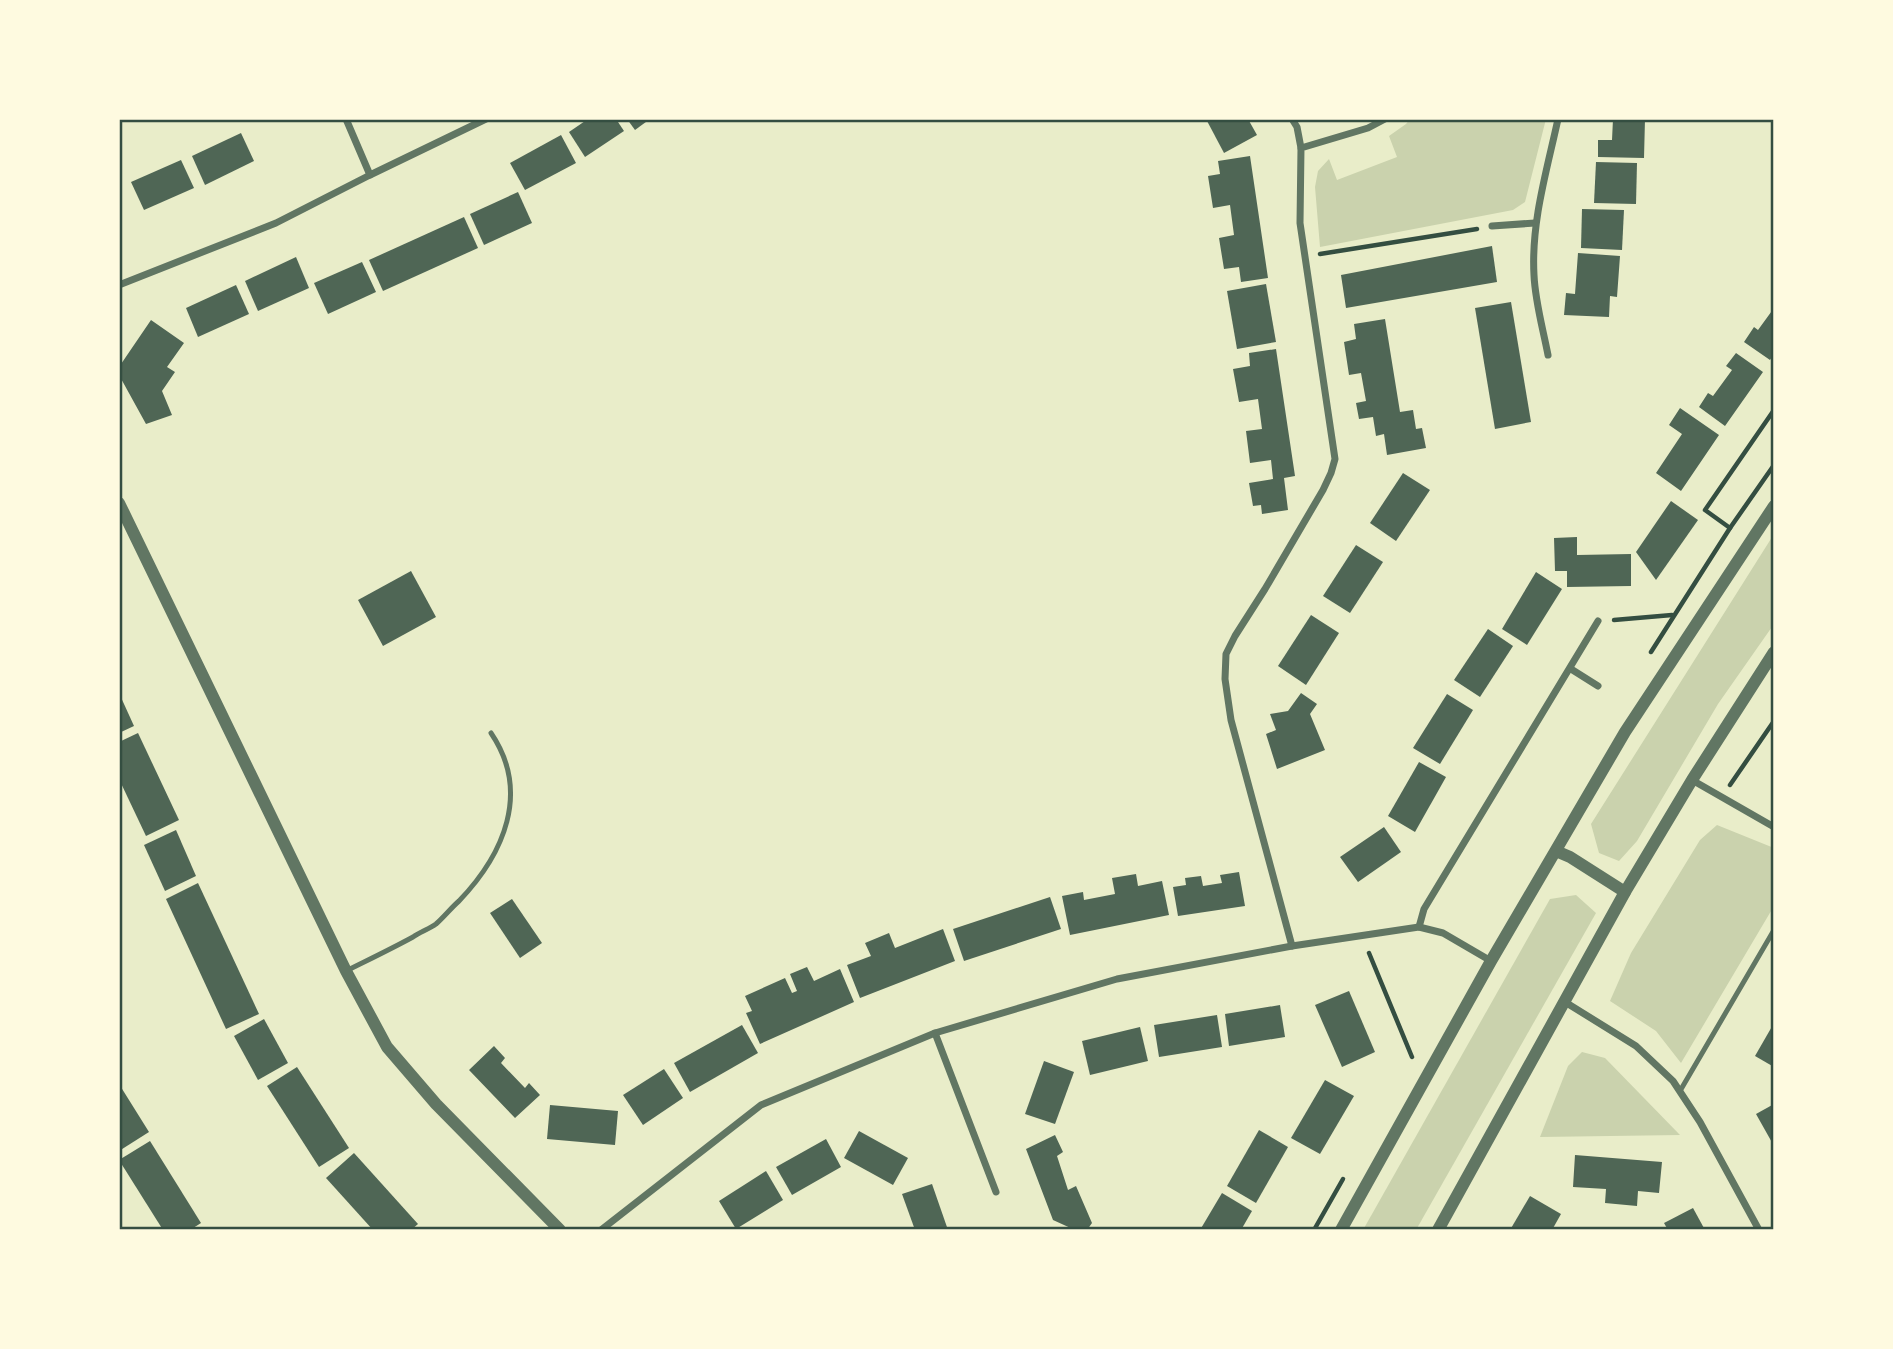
<svg xmlns="http://www.w3.org/2000/svg" width="1893" height="1349" font-family="Roboto,sans-serif">
<style>
.green{fill:#cad2ad}
.building{fill:#4f6655}
.lines{fill:none;stroke-linecap:round;stroke-linejoin:round}
.path{stroke:#344e41;stroke-width:4.5}
.service{stroke:#617663;stroke-width:5}
.minor{stroke:#617663;stroke-width:7}
.tertiary{stroke:#617663;stroke-width:12}
.neatline{fill:none;stroke:#344e41;stroke-width:2.5}
</style>
<rect width="100%" height="100%" fill="#e9edc9"/>
<g class="green">
<path d="M1410 119H1546L1525 202 1513 210 1320 247 1315 187 1318 171 1329 159 1337 180 1397 157 1389 136 1406 124Z"/>
<path d="M1774 534V624L1718 704 1637 841 1619 861 1599 853 1591 824Z"/>
<path d="M1717 825 1774 848V906L1681 1063 1656 1031 1610 1001 1631 953 1700 840Z"/>
<path d="M1576 895 1596 913 1416 1230H1363L1550 899Z"/>
<path d="M1582 1052 1605 1058 1680 1135 1540 1137 1568 1066Z"/>
</g>
<g class="building">
<path d="M588 119H616L624 131 585 157 569 132Z"/>
<path d="M627 119H650L635 130Z"/>
<path d="M1206 119H1248L1257 135 1224 153Z"/>
<path d="M1613 119H1645L1644 158 1598 157V140H1612Z"/>
<path d="M241 133 254 161 205 185 192 156Z"/>
<path d="M561 135 576 163 525 190 510 163Z"/>
<path d="M1250 156 1268 278 1241 282 1239 267 1224 269 1219 238 1234 235 1230 205 1213 208 1208 176 1220 174 1218 161Z"/>
<path d="M181 160 194 188 144 210 131 182Z"/>
<path d="M1596 162 1637 163 1636 204 1594 203Z"/>
<path d="M518 192 532 223 484 245 470 214Z"/>
<path d="M1582 209 1624 210 1622 250 1581 248Z"/>
<path d="M464 217 478 248 383 291 369 260Z"/>
<path d="M1492 246 1497 282 1346 308 1341 275Z"/>
<path d="M1578 253 1620 256 1617 297 1610 296 1609 317 1564 315 1566 293 1575 294Z"/>
<path d="M296 257 309 288 258 311 245 281Z"/>
<path d="M362 262 376 292 328 314 314 283Z"/>
<path d="M1266 284 1276 342 1237 349 1227 291Z"/>
<path d="M236 285 249 314 198 337 186 308Z"/>
<path d="M1511 302 1531 422 1495 429 1475 308Z"/>
<path d="M1774 308V354L1770 360 1744 342 1754 327 1758 330Z"/>
<path d="M1385 319 1400 412 1413 410 1416 429 1422 428 1426 448 1387 455 1384 434 1376 436 1373 417 1359 419 1356 403 1366 401 1361 373 1349 375 1344 342 1356 339 1354 324Z"/>
<path d="M151 320 184 343 167 367 175 372 162 391 172 415 146 424 119 375V367Z"/>
<path d="M1276 349 1295 476 1284 478 1288 510 1262 514 1261 505 1253 506 1249 483 1273 479 1271 460 1250 463 1246 431 1262 429 1258 399 1239 402 1233 369 1250 366 1249 353Z"/>
<path d="M1736 353 1763 372 1725 426 1699 407 1708 393 1713 396 1732 370 1726 366Z"/>
<path d="M1680 408 1719 435 1681 491 1656 473 1682 434 1669 425Z"/>
<path d="M1403 473 1430 490 1396 541 1370 523Z"/>
<path d="M1671 501 1698 520 1656 580 1636 552Z"/>
<path d="M1577 537V555L1631 554V586L1567 587V571H1555L1554 538Z"/>
<path d="M1356 545 1383 562 1350 613 1323 596Z"/>
<path d="M411 571 436 617 383 646 358 600Z"/>
<path d="M1536 572 1562 589 1527 645 1502 629Z"/>
<path d="M1311 615 1339 633 1306 685 1278 666Z"/>
<path d="M1488 629 1513 646 1480 697 1454 680Z"/>
<path d="M119 693 134 726 119 733Z"/>
<path d="M1301 693 1317 704 1310 714 1325 750 1277 769 1266 734 1276 730 1270 714 1288 711Z"/>
<path d="M1447 694 1473 710 1440 764 1413 748Z"/>
<path d="M138 733 179 820 146 836 119 779V742Z"/>
<path d="M1419 762 1446 777 1415 832 1388 816Z"/>
<path d="M1384 827 1401 852 1358 882 1340 857Z"/>
<path d="M176 830 196 876 165 891 144 845Z"/>
<path d="M1239 872 1245 906 1178 916 1173 887 1186 885 1185 878 1201 876 1203 886 1222 883 1220 875Z"/>
<path d="M1136 874 1138 886 1162 881 1169 915 1070 935 1062 896 1083 892 1084 900 1115 894 1112 878Z"/>
<path d="M198 883 259 1014 226 1029 166 899Z"/>
<path d="M1050 897 1061 929 964 961 953 929Z"/>
<path d="M512 899 542 943 520 958 490 913Z"/>
<path d="M943 929 955 961 860 998 847 965 871 956 865 943 889 933 895 948Z"/>
<path d="M807 967 814 981 840 969 854 1002 760 1044 746 1013 752 1011 745 996 785 978 792 993 797 991 790 974Z"/>
<path d="M1349 991 1375 1052 1342 1067 1315 1005Z"/>
<path d="M1280 1005 1285 1037 1229 1046 1225 1014Z"/>
<path d="M1217 1015 1222 1047 1159 1057 1154 1025Z"/>
<path d="M264 1019 288 1063 258 1080 234 1036Z"/>
<path d="M1774 1023V1067L1755 1056Z"/>
<path d="M742 1025 758 1053 690 1092 674 1063Z"/>
<path d="M1140 1027 1148 1061 1090 1075 1082 1041Z"/>
<path d="M494 1046 505 1058 501 1063 525 1088 529 1083 540 1095 515 1118 469 1070Z"/>
<path d="M1044 1061 1074 1072 1055 1124 1025 1114Z"/>
<path d="M297 1067 349 1148 319 1167 267 1086Z"/>
<path d="M664 1069 683 1098 643 1125 623 1095Z"/>
<path d="M1325 1080 1354 1096 1320 1154 1291 1138Z"/>
<path d="M119 1084 149 1132 119 1151Z"/>
<path d="M1774 1104V1146L1756 1114Z"/>
<path d="M550 1105 618 1111 615 1145 547 1139Z"/>
<path d="M1259 1130 1288 1147 1256 1203 1227 1186Z"/>
<path d="M859 1131 908 1158 893 1185 844 1158Z"/>
<path d="M1055 1135 1063 1152 1057 1156 1068 1190 1076 1186 1092 1223 1087 1230H1075L1053 1220 1026 1149Z"/>
<path d="M826 1139 841 1167 792 1195 776 1167Z"/>
<path d="M150 1141 201 1223 190 1230H163L119 1160Z"/>
<path d="M354 1153 418 1224 411 1230H373L326 1178Z"/>
<path d="M1575 1155 1662 1162 1659 1193 1638 1191 1637 1206 1605 1203 1606 1189 1573 1187Z"/>
<path d="M766 1171 783 1200 736 1229 719 1201Z"/>
<path d="M932 1184 948 1230H915L902 1194Z"/>
<path d="M1222 1193 1252 1211 1241 1230H1200Z"/>
<path d="M1530 1196 1561 1214 1552 1230H1510Z"/>
<path d="M1693 1208 1705 1230H1668L1664 1223Z"/>
</g>
<g class="lines">
<g class="path">
<path d="M1320 254 1477 229"/>
<path d="M1730 528 1705 510 1774 410"/>
<path d="M1614 620 1672 615"/>
<path d="M1651 652 1730 528 1774 465"/>
<path d="M1730 785 1774 721"/>
<path d="M1369 953 1412 1057"/>
<path d="M1314 1230 1343 1179"/>
</g>
<g class="service">
<path d="M346 971C368 960 391 949 413 937 420 932 429 929 436 924 444 917 451 908 459 901 504 854 531 792 491 733"/>
<path d="M1680 1091 1774 930"/>
</g>
<g class="minor">
<path d="M346 119 370 175"/>
<path d="M1292 119 1297 127 1301 148"/>
<path d="M1492 226 1535 223"/>
<path d="M119 285 276 223 370 175 486 119"/>
<path d="M1548 355C1543 329 1535 301 1534 275 1531 222 1547 170 1558 119"/>
<path d="M1571 669 1598 686"/>
<path d="M1692 780 1774 827"/>
<path d="M1419 927 1424 909 1598 621"/>
<path d="M1292 946 1231 720 1225 679 1226 654 1235 636 1265 589 1323 490 1331 473 1335 459 1300 223 1301 148 1368 128 1385 119"/>
<path d="M1565 1002 1636 1046 1673 1081 1700 1122 1759 1230"/>
<path d="M935 1033 996 1192"/>
<path d="M601 1230 761 1105 935 1033 1117 979 1292 946 1419 927 1443 933 1491 961"/>
</g>
<g class="tertiary">
<path d="M119 503 346 971 387 1047 436 1104 560 1230"/>
<path d="M1556 851 1570 857 1625 892"/>
<path d="M1341 1230 1491 961 1625 732 1774 506"/>
<path d="M1438 1230 1625 892 1692 780 1774 652"/>
</g>
</g>
<rect width="1893" height="1349" fill="none" stroke="#fefae0" stroke-width="242"/>
<rect x="121" y="121" width="1651" height="1107" class="neatline"/>
</svg>
